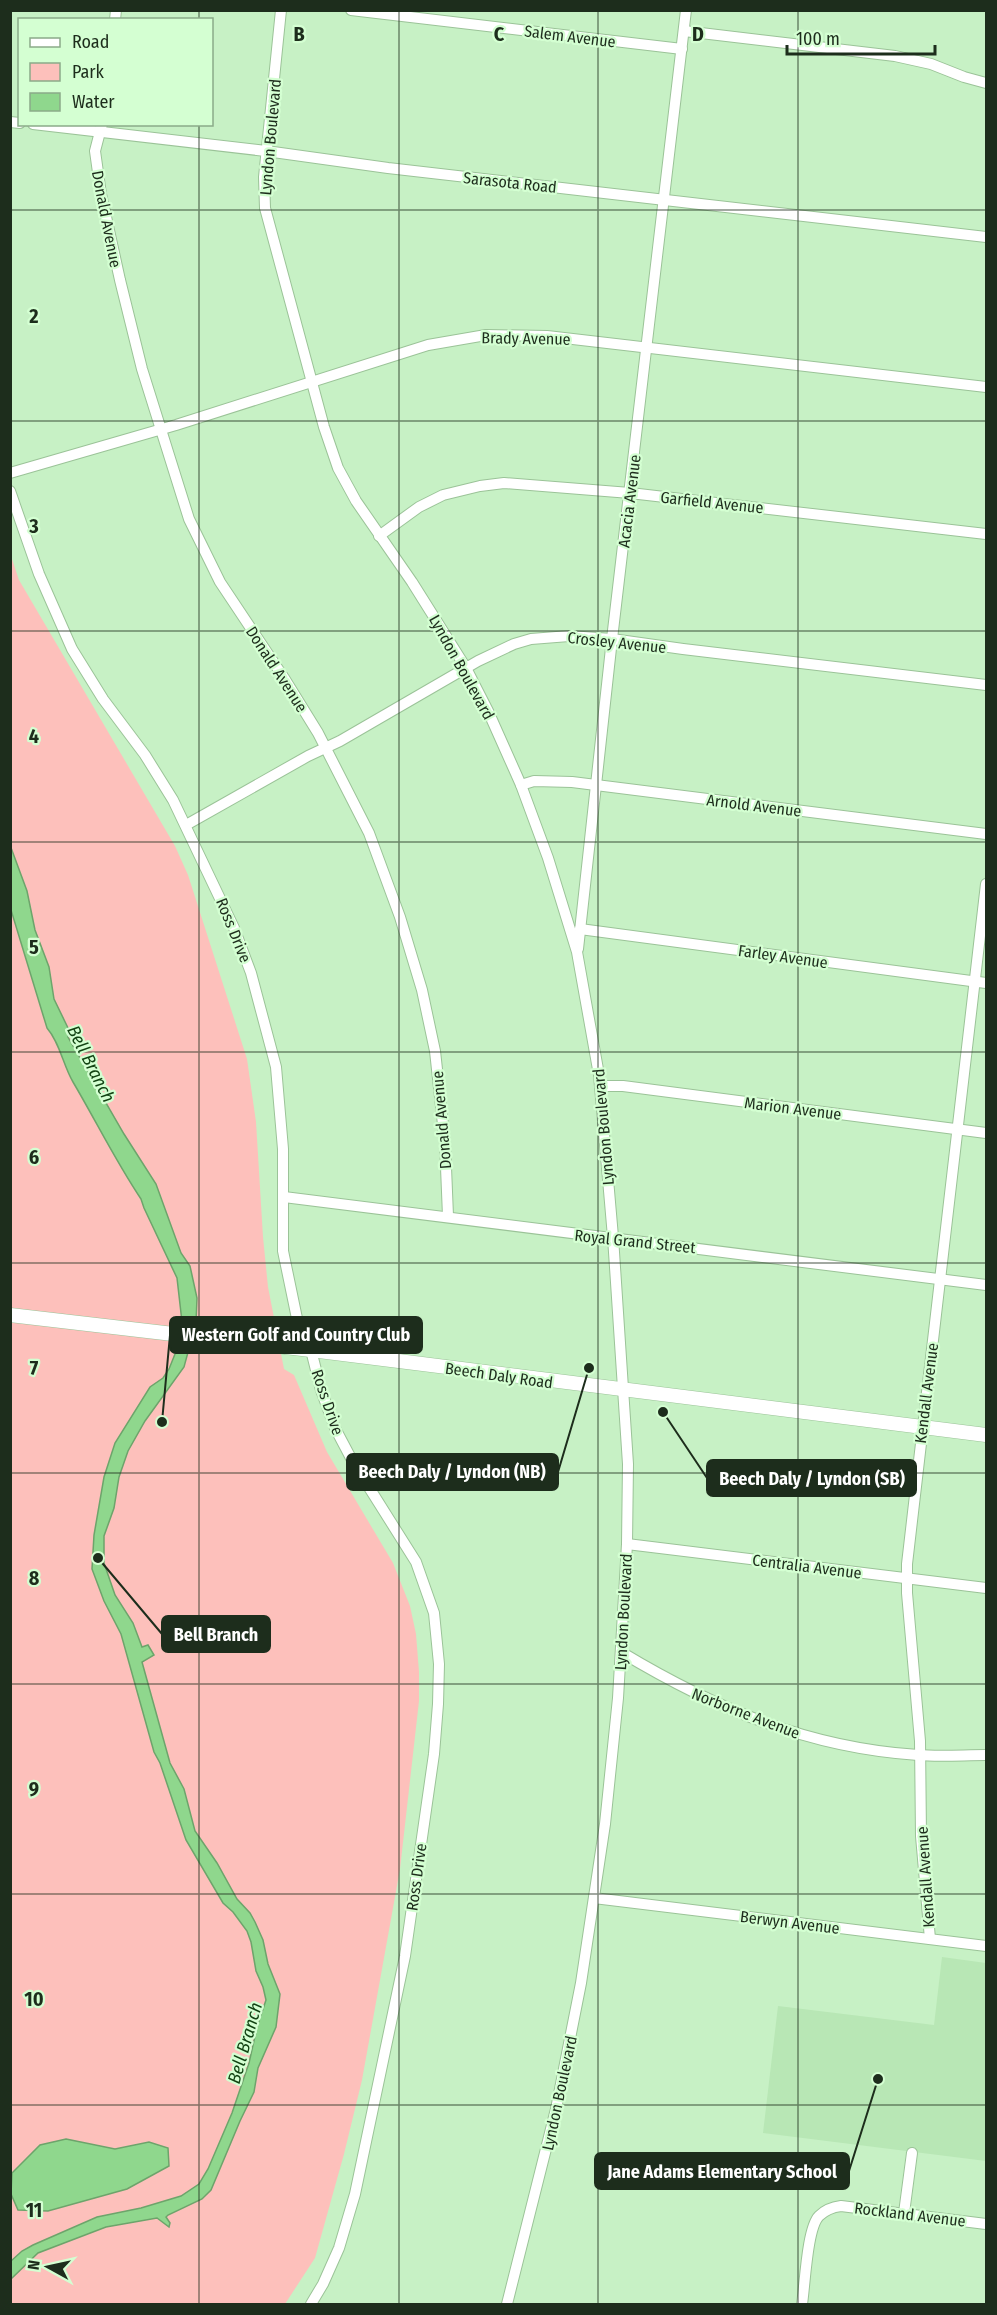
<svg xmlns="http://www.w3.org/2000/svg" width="997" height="2315" font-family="'Fira Sans Condensed',sans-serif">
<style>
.built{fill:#b8e7b5}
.green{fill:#fdc0bb}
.water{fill:#8fd78d;stroke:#6da46b;stroke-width:1.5}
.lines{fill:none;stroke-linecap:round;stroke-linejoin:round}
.minor-casing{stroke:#9bc398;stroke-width:12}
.secondary-casing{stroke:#9bc398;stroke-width:15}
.minor{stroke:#fff;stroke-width:10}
.secondary{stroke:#fff;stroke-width:14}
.grid{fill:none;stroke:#1d2d1c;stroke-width:1.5;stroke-opacity:0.55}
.labels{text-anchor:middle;stroke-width:4.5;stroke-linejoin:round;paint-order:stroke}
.street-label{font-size:16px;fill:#1d2d1c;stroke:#d4ffd2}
.water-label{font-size:18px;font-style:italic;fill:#124313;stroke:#d4ffd2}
.grid-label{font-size:20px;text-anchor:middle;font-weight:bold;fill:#1d2d1c;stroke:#d4ffd2;stroke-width:4.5;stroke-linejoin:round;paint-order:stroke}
.leader{fill:none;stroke:#1d2d1c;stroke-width:2}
.callout-dot{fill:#1d2d1c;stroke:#d4ffd2;stroke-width:2}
.callout{fill:#1d2d1c;stroke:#1d2d1c;stroke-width:2}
.callout-label{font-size:18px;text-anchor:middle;font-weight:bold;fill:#fff}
</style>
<rect width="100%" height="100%" fill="#c7f1c5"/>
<path class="built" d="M942 1957 986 1963V2161L763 2133 778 2006 934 2025Z"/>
<path class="green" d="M11 556 19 580 175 846 188 875 247 1059 256 1122 263 1237 268 1287 284 1369 294 1375 327 1452 393 1563 410 1606 416 1634 419 1672V1701L400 1869 362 2080 344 2154 315 2258 285 2304H11Z"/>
<g class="water">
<path d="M10 845 27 891 35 930 49 967 54 999 69 1030 68 1037 124 1134 156 1184 181 1253 190 1266 197 1298 196 1323 184 1367 145 1421 128 1451 119 1477 114 1508 104 1536V1563L115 1595 133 1623 142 1647 148 1645 154 1655 142 1662 170 1763 184 1789 195 1831 217 1863 237 1899 250 1913 255 1922 263 1940 268 1964 280 1994 276 2027 258 2068 254 2092 240 2121 211 2190 202 2199 168 2215 166 2217 170 2223 169 2227 157 2218 106 2227 38 2253 11 2279V2261L22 2251 33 2245 97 2217 141 2208 181 2196 199 2184 208 2169 232 2113 249 2063 257 2027 266 2000 263 1987 256 1971 251 1942 247 1931 233 1912 223 1903 186 1840 160 1763 154 1752 121 1634 104 1601 92 1569 94 1535 104 1477 115 1443 150 1387 163 1378 169 1369 177 1349 182 1322 177 1278 144 1208 141 1199C116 1162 96 1121 73 1082 63 1065 60 1043 47 1028L11 910Z"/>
<path d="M66 2139 115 2149 149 2142 168 2148 169 2166 127 2189 48 2211 18 2210 11 2194 12 2173 40 2145Z"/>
</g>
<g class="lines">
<g class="minor-casing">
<g id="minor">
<path d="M281 10 264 177 265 208 324 427 338 468 356 501 412 582 466 668 488 711 521 785 548 858 577 952 599 1075 613 1237 628 1464 627 1544 618 1698 605 1824 581 1983 556 2109 507 2304"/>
<path d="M351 10 682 49"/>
<path d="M115 20 116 10"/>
<path d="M684 31 895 56 931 64 964 77 986 83"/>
<path d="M10 122 20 123"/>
<path d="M33 124 266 151 388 168 986 237"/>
<path d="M102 124 95 151 101 194 120 280 142 369 189 519 220 582 284 678 318 733 369 833 400 917 422 990 435 1051 445 1143 448 1216"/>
<path d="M10 473 176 425 428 345 486 335 547 336 986 387"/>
<path d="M10 491 39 574 72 649 103 699 145 755 173 800 234 928 251 973 276 1067 283 1149V1251L299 1328 311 1350 321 1390 335 1428 353 1462 416 1562 434 1613 439 1664 438 1704 434 1754 405 1956 355 2194 339 2248 323 2284 311 2304"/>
<path d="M379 536 419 507 443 495 480 486 504 483 630 493 986 534"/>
<path d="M521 785 534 781 572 782 986 834"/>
<path d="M186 825 308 756 340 741 478 661 514 644 531 639 569 636 612 639 683 649 986 685"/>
<path d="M580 929 986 983"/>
<path d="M578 949 612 639 686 10"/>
<path d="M600 1086H623L986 1133"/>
<path d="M284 1197 986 1285"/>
<path d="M627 1544 986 1588"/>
<path d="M621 1652C714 1708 808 1748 918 1755 940 1757 964 1755 986 1755"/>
<path d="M594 1898 986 1946"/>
<path d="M930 1939 921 1836 920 1741 907 1593V1564L986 884"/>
<path d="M904 2213 912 2153"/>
<path d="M802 2304C805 2285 807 2228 819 2216 825 2210 833 2207 841 2206L986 2224"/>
</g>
</g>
<g class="secondary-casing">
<path id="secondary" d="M10 1315 311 1350 986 1435"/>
</g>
<use href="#minor" class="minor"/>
<use href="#secondary" class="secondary"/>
</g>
<path class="grid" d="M199 10V20M399 10V2304M598 10V2304M798 10V2304M199 124V2304M10 210H986M10 421H986M10 631H986M10 842H986M10 1052H986M10 1263H986M10 1473H986M10 1684H986M10 1894H986M10 2105H986"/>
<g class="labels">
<g class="street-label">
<text transform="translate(570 36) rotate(7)" y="6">Salem Avenue</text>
<text transform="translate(270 137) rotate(-85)" y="6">Lyndon Boulevard</text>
<text transform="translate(510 182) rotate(6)" y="6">Sarasota Road</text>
<text transform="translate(107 219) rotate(79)" y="6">Donald Avenue</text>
<text transform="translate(526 338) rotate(1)" y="6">Brady Avenue</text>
<text transform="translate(629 501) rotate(-83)" y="6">Acacia Avenue</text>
<text transform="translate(712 502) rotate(6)" y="6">Garfield Avenue</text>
<text transform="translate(617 642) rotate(6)" y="6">Crosley Avenue</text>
<text transform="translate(462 667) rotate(61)" y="6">Lyndon Boulevard</text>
<text transform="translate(277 669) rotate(57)" y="6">Donald Avenue</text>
<text transform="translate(754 805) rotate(7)" y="6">Arnold Avenue</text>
<text transform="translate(234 930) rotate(68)" y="6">Ross Drive</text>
<text transform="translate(783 956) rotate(8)" y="6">Farley Avenue</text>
<text transform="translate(793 1108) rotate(7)" y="6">Marion Avenue</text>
<text transform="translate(441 1120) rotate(-95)" y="6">Donald Avenue</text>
<text transform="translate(603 1127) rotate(-95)" y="6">Lyndon Boulevard</text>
<text transform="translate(635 1241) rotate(6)" y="6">Royal Grand Street</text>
<text transform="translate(499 1375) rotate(8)" y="6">Beech Daly Road</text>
<text transform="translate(926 1393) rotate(-83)" y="6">Kendall Avenue</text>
<text transform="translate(328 1402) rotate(71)" y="6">Ross Drive</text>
<text transform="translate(807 1566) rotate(7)" y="6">Centralia Avenue</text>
<text transform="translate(623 1612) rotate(-87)" y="6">Lyndon Boulevard</text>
<text transform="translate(746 1713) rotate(21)" y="6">Norborne Avenue</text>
<text transform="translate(416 1877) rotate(-82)" y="6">Ross Drive</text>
<text transform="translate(925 1877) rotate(-94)" y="6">Kendall Avenue</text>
<text transform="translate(790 1922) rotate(7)" y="6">Berwyn Avenue</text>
<text transform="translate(559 2093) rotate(-78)" y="6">Lyndon Boulevard</text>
<text transform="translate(910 2214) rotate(7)" y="6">Rockland Avenue</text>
</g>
<g class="water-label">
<text transform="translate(91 1064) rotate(63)" y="6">Bell Branch</text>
<text transform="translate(245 2043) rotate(-74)" y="6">Bell Branch</text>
</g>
</g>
<g class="grid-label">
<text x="299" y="41">B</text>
<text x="499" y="41">C</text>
<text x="698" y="41">D</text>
<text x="34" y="323">2</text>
<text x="34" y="533">3</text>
<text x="34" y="743">4</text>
<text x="34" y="954">5</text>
<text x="34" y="1164">6</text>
<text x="34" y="1375">7</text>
<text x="34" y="1585">8</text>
<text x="34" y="1796">9</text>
<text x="34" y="2006">10</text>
<text x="34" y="2217">11</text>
</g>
<path class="leader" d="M162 1422L170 1335M589 1368L558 1472M663 1412L707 1478M98 1558L162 1634M878 2079L849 2171"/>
<g class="callout-dot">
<circle cx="162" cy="1422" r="6"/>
<circle cx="589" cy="1368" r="6"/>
<circle cx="663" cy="1412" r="6"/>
<circle cx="98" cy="1558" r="6"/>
<circle cx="878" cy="2079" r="6"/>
</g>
<g class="callout">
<rect x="170" y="1317" width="252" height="36" rx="6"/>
<rect x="347" y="1454" width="211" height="36" rx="6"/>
<rect x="707" y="1460" width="209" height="36" rx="6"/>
<rect x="162" y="1616" width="108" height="36" rx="6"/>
<rect x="595" y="2153" width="254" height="36" rx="6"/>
</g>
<g class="callout-label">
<text x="296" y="1341">Western Golf and Country Club</text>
<text x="452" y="1478">Beech Daly / Lyndon (NB)</text>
<text x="812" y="1485">Beech Daly / Lyndon (SB)</text>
<text x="216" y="1641">Bell Branch</text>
<text x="722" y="2178">Jane Adams Elementary School</text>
</g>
<rect width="997" height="2315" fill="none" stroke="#1d2d1c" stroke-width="24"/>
<rect x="18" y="18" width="195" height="108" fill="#d4ffd2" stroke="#8bab89" stroke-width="1.5"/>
<rect x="30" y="38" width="30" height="9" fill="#ffffff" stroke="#8bab89" stroke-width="1.5"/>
<text x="72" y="48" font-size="18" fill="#1d2d1c">Road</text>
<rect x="30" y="63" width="30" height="18" fill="#fdc0bb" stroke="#8bab89" stroke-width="1.5"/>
<text x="72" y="78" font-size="18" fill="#1d2d1c">Park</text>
<rect x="30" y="93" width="30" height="18" fill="#8fd78d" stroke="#8bab89" stroke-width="1.5"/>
<text x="72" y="108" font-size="18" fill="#1d2d1c">Water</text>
<g transform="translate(48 2267) rotate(278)" stroke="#d4ffd2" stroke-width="4.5" paint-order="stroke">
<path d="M0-4.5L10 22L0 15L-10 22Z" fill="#1d2d1c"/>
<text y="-9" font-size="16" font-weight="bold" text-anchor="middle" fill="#1d2d1c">N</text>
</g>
<path d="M787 45v9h148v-9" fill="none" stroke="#1d2d1c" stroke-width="3"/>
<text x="796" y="45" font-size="18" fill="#1d2d1c" stroke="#d4ffd2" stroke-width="4.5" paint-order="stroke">100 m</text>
</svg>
